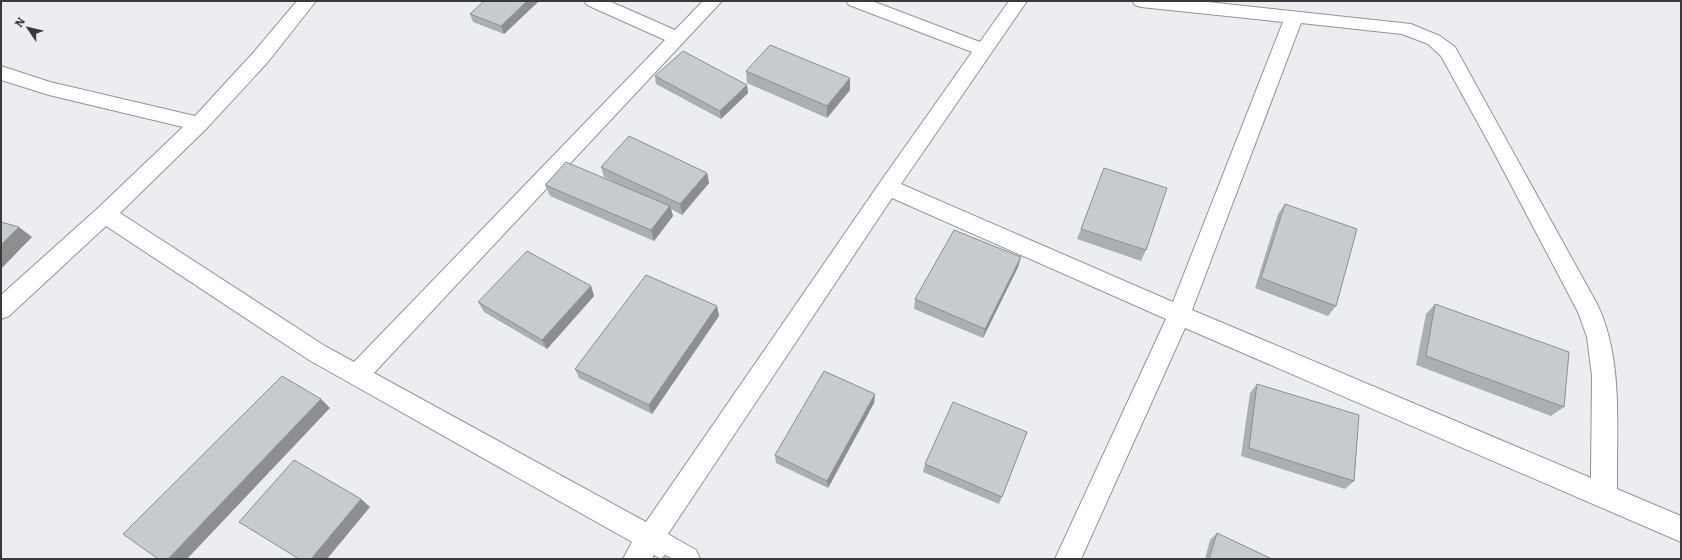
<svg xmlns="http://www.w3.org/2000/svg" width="1682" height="560" font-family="Literata,serif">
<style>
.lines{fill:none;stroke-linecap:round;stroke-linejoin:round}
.street-casing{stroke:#929497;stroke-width:2}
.street{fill:#fff;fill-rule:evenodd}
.wall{fill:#acafb0}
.shaded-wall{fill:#8c8e90}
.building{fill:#c8cbcd;stroke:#8c8e90}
</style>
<rect width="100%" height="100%" fill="#ebedf0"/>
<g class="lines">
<g class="street-casing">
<path id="street" d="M297 1H316L267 63 206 129 120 213 325 346 354 362 665 40 587 5 584 1H609L675 30 703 1H722L374 373 646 522 881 181 972 52 849 5 846 1H872L980 42 1009 1H1027L901 184 1173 302 1283 22 1141 7 1135 5 1132 1H1199L1411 24 1440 36 1455 47 1597 304C1624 359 1616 430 1617 489L1681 516V542L1185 328 1081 559H1055L1166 319 892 198 668 534 696 550 700 559H661L654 555 652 559H623L632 542 309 360 106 226 9 316 1 319V295L98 208 183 127 49 95 1 80V66L50 82 195 116 253 53ZM1301 23 1402 34 1428 44 1441 56 1490 145 1578 312 1587 337 1592 376 1591 478 1192 310Z"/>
</g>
<use href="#street" class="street"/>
</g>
<g class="wall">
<path d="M539 1 504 34 473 22 470 14Z"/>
<path d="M746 71 850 78V90L827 118 747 83Z"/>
<path d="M655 76 747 85 748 93 721 119 656 84Z"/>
<path d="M601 167 707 173 709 183 682 215 671 209 673 216 654 241 550 196 545 185 614 182 604 177Z"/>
<path d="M1285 204 1336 306 1328 316 1255 288 1278 214Z"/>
<path d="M1081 229 1146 250 1141 261 1077 239Z"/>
<path d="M1021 257 1018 267 983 338 914 309 915 299Z"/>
<path d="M591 286 594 296 547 349 484 312 478 302Z"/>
<path d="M1435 304 1564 407 1551 416 1416 365 1426 314Z"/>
<path d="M717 306 719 316 652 414 579 378 575 369Z"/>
<path d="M1257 384 1354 481 1345 489 1241 456 1250 393Z"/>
<path d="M875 394 874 403 828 488 776 463 775 455Z"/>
<path d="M1027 432 999 504 923 472 925 464Z"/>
<path d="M1217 533 1272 559H1205L1210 540Z"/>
</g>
<g class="shaded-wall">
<path d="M527 1H539L504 34 501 26Z"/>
<path d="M850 78V90L827 118V106Z"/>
<path d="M747 85 748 93 721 119 720 111Z"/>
<path d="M707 173 709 183 682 215 680 204Z"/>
<path d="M670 206 673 216 654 241 651 230Z"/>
<path d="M19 227 32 237 1 269V245Z"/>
<path d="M1021 257 1018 267 983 338 985 329Z"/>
<path d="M591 286 594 296 547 349 542 340Z"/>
<path d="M717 306 719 316 652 414 649 405Z"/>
<path d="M875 394 874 403 828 488 827 481Z"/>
<path d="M321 399 330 408 187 559H168Z"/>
<path d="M361 499 370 507 327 559H311Z"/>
</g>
<g class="building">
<path d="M484 1H527L501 26 470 14Z"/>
<path d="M770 45 850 78 827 106 746 71Z"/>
<path d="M683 51 747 85 720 111 655 76Z"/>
<path d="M629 136 707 173 680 204 601 167Z"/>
<path d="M566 162 670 206 651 230 545 185Z"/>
<path d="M1104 168 1167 188 1146 250 1081 229Z"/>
<path d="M1285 204 1357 229 1336 306 1261 278Z"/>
<path d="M1 222 19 227 1 245Z"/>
<path d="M954 230 1021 257 985 329 915 299Z"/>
<path d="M527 251 591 286 542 340 478 302Z"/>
<path d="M646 275 717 306 649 405 575 369Z"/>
<path d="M1435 304 1569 352 1564 407 1426 356Z"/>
<path d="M824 371 875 394 827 481 775 455Z"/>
<path d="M282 376 321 399 168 559H158L123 534Z"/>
<path d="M1257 384 1359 415 1354 481 1249 448Z"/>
<path d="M953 402 1027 432 1002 497 925 464Z"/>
<path d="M294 460 361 499 311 559H299L239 522Z"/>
<path d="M1217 533 1272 559H1209Z"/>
<path d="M665 555 672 559H662Z"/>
</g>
<rect width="1682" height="560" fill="none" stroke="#3a3a3c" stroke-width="4"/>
<g transform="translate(28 28) rotate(305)" stroke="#ebedf0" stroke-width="3" paint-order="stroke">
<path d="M0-3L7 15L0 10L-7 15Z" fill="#3a3a3c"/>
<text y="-6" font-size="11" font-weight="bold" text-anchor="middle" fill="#3a3a3c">N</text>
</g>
</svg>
